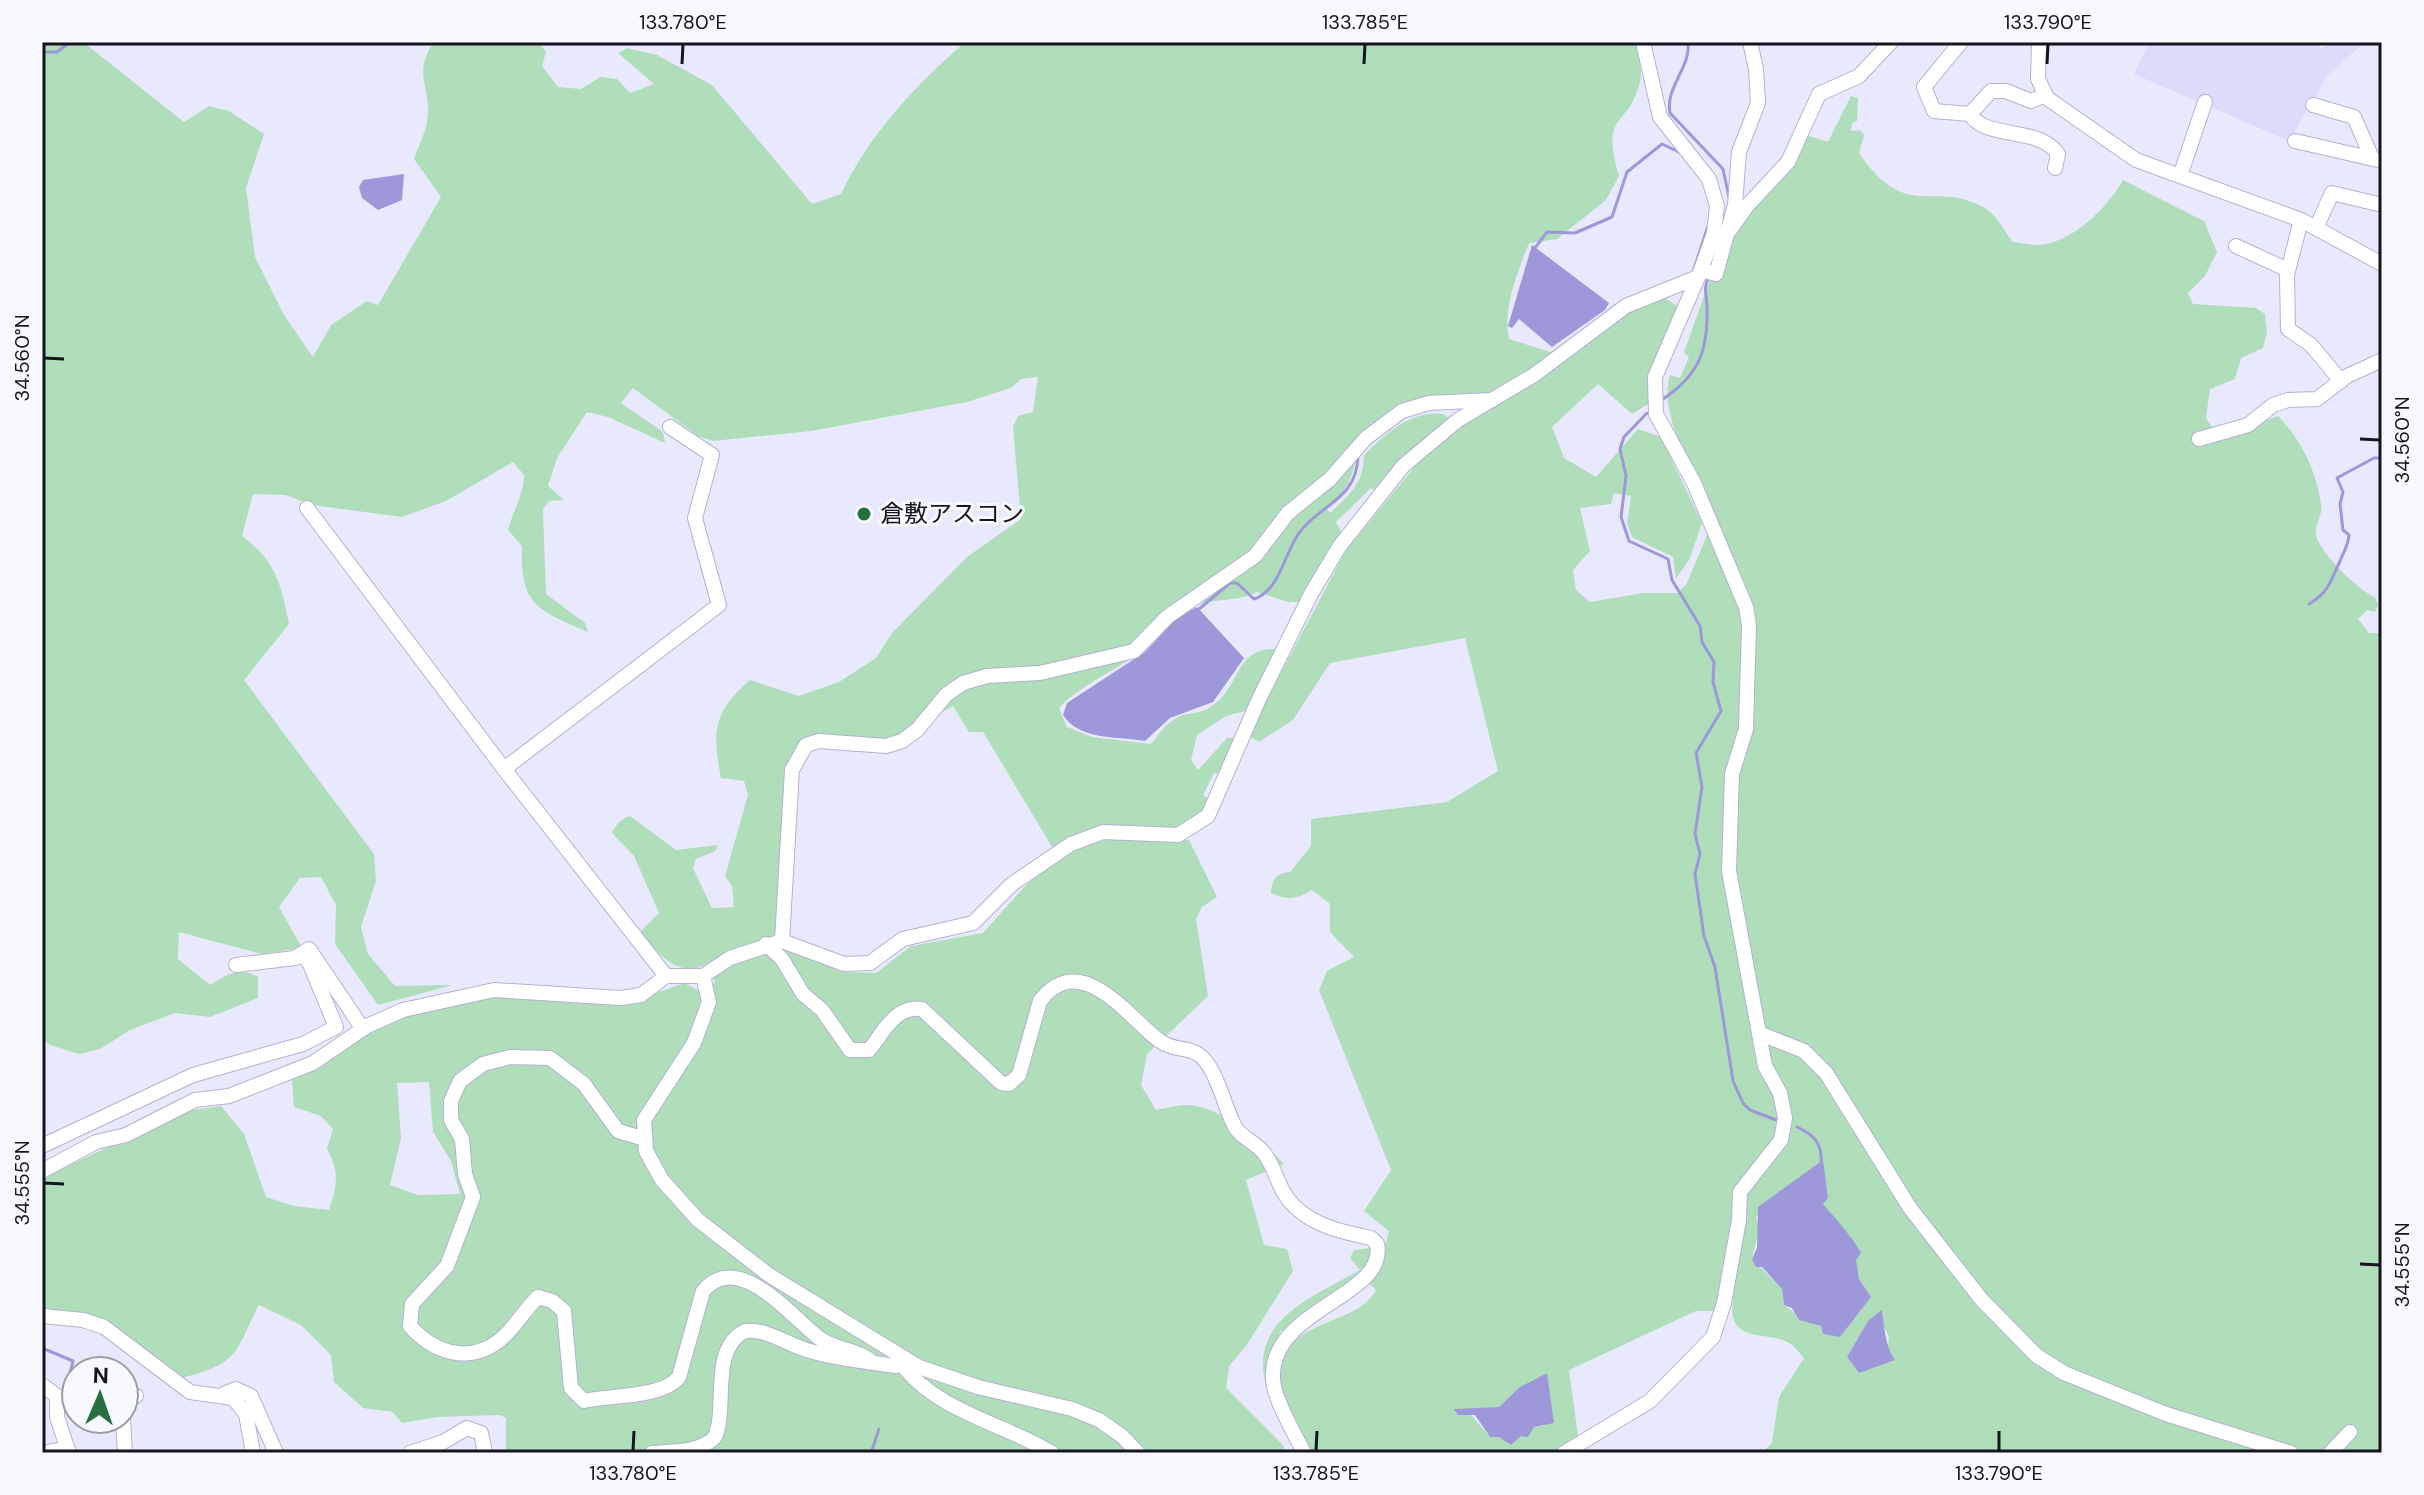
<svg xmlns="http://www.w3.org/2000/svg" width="2424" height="1495" font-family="'DM Sans','Noto Sans JP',sans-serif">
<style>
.built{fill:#dcdbfc}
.green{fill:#b0deba;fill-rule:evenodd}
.water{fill:#9c98d9}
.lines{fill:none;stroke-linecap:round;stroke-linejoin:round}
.stream{stroke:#9c98d9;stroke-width:3}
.minor-casing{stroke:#b3b2d3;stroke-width:16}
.minor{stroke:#fff;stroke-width:14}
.ticks{fill:none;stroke:#151420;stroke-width:3}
.poi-dot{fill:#26703f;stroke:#f8f8ff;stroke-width:3}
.labels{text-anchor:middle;stroke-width:6;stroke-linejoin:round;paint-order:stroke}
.poi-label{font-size:24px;fill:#151420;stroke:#f8f8ff;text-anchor:start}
.neatline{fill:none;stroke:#151420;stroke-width:3}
.ticks-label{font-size:20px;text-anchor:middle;fill:#151420}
</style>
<rect width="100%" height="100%" fill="#e9e9fe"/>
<path class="built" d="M2149 42H2317L2321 49 2335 42H2365L2328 75 2289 141 2134 74Z"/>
<g class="green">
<path d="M42 42H83L184 122 209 106 229 111 264 134 246 188 255 257 284 315 313 357 331 325 367 301 378 305 441 197 414 159C418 147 425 134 427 122 433 88 411 75 434 42H539L546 52 542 66 558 87 581 89 600 77 617 79 630 93 654 84 618 53 627 48 657 55 712 85 812 204 841 194C871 132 914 87 965 42H1636C1638 53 1643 70 1640 81 1630 129 1599 109 1619 176L1606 200 1557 239 1529 243C1517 275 1503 305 1509 339L1551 352 1548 359 1493 393 1408 401 1356 450C1356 473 1346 494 1326 508L1330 513C1349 495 1364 483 1364 455 1386 434 1410 410 1443 414L1450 419 1376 491 1371 488 1336 522 1341 531 1299 602H1288L1257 592C1236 603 1214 597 1192 607 1171 616 1163 634 1146 648 1118 670 1084 682 1059 708L1067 727 1092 737 1151 744C1161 732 1168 720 1183 715 1191 713 1200 713 1207 709 1244 689 1230 648 1278 649L1249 710 1226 716 1197 735 1191 760 1198 770 1227 738 1238 737 1222 775 1214 773 1203 795 1212 801C1187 847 1139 818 1099 828 1083 832 1067 841 1052 847L983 732H969L953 706 892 740 832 737 792 759 776 934 695 969C670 970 655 951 641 931L659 913 634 856 612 833C615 825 622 818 630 816L676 850 718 845 715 851 696 859 693 868 712 908 734 907 732 886 725 876 748 795 744 781 721 778C712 732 713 712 750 680L799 696 839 682 876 658 892 633 967 557 1021 519 1013 427 1018 416 1033 412 1038 377 1021 379 1011 388 967 402 811 431 713 441 698 436 633 388 621 403 663 432 665 443 608 417 587 412 557 458 548 486 564 500 549 501 543 509 546 594 585 623 588 632C537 610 520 605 522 546L508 530C513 510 524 495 524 475L513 462 446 501 402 517 312 505 285 495 253 494 242 536C276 561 281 584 289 624L244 680 374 854 376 881 361 927 368 954 395 986 453 985 378 1005 335 944 336 905 321 877 300 878 279 907 302 948 262 954 179 932 178 959 210 985C225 975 241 966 258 977V998L210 1017 175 1013 130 1030 100 1049 79 1054 50 1045 42 1038Z"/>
<path d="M1851 96 1858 98 1857 121 1852 123 1851 131 1860 130 1864 135 1859 153C1908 224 1931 178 1985 208 1996 214 2005 232 2013 242 2022 243 2031 245 2039 245 2072 243 2108 207 2123 180L2204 221 2217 252 2205 276 2188 293 2193 304 2256 308 2265 314 2267 332 2263 348 2241 358 2235 379 2210 389 2206 418 2219 438 2278 416C2301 439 2317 472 2321 505 2323 515 2314 526 2316 535 2319 552 2360 592 2375 597L2378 605 2375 612 2367 610 2358 619 2369 633H2380L2382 626V1453H1762L1772 1443 1779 1397 1804 1358C1800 1354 1795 1347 1791 1344 1767 1329 1726 1346 1733 1299L1722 1297 1716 1311H1696L1569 1370 1578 1436 1555 1453H1310L1277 1381C1278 1317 1357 1328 1376 1290L1369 1283 1353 1282 1280 1332 1273 1351 1272 1403C1239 1325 1303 1302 1360 1270L1350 1258 1354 1250 1385 1246 1389 1231 1364 1211 1391 1170 1319 990 1327 971 1354 957 1330 932V904L1312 890C1297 899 1287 901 1271 893 1272 880 1276 873 1290 872L1311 846V819L1447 802 1498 771 1465 638 1330 663 1293 720 1259 742 1251 737 1255 722 1345 552 1420 460 1457 430 1575 354 1638 306 1665 298 1680 308 1650 375 1648 404 1632 414 1598 384 1552 427 1564 458 1596 477 1638 429 1661 437 1702 523 1690 558 1676 579 1673 557 1632 537 1627 524 1631 496 1614 493 1611 504 1580 508 1590 551 1573 570 1576 590 1590 602 1643 593H1677L1686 585 1714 519C1698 482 1657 414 1670 375L1680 378 1689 357 1684 352 1737 204 1754 203 1806 135 1828 142ZM1825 1182 1828 1197 1823 1204C1829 1212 1842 1230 1850 1235L1859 1279 1864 1286 1855 1317 1840 1337 1823 1334 1821 1326 1803 1319 1784 1305 1782 1289 1752 1259 1759 1229 1756 1217ZM1884 1313 1881 1322 1889 1336 1887 1360 1859 1373 1847 1357 1868 1321ZM1538 1377 1545 1425 1534 1427 1521 1436H1489L1466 1409 1499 1408Z"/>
<path d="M1109 837 1189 840 1217 897 1202 907 1196 919 1208 996 1147 1054 1141 1085 1156 1110C1166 1108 1178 1105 1188 1105 1222 1107 1262 1140 1284 1164L1246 1180 1264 1245 1287 1249 1293 1271 1246 1346 1229 1366 1226 1388 1282 1444 1287 1453H506V1418L500 1415 437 1417 402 1423 393 1412 363 1408 334 1382 331 1355 301 1325 259 1305C234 1353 241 1363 182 1378L125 1333 97 1318 42 1310V1178L185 1111 221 1106 244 1134 266 1197 294 1206 329 1210C337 1186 340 1172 327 1149L333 1129 321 1116 294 1107 292 1078 367 1032 410 1013 491 995 626 1004 684 983 701 992 715 983 712 975 757 953 781 946 842 972 876 973 911 946 983 933 1027 884 1061 856ZM429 1082 433 1132 451 1161 460 1194 418 1195 390 1185 401 1138 397 1083Z"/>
</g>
<g class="water">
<path d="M404 174 402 200 378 210 362 198 359 187 363 180Z"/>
<path d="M1532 245 1609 303 1605 310 1552 347 1519 319 1512 328 1508 326Z"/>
<path d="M1197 607 1244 658 1213 702 1170 718 1145 741C1118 736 1080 741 1063 715L1067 703 1145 652 1178 617Z"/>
<path d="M1823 1160 1828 1198 1823 1204C1837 1220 1850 1234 1861 1253L1856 1260 1859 1279 1871 1297 1840 1337 1823 1334 1821 1326 1799 1320 1792 1308 1784 1305 1782 1289 1762 1267H1756L1752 1259 1757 1248 1758 1207Z"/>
<path d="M1882 1310C1884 1325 1885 1346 1895 1360L1859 1373 1847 1357 1868 1321Z"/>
<path d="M1547 1373 1554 1423 1534 1427 1528 1437 1521 1436 1511 1445 1499 1437H1490L1475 1415H1458L1454 1409 1499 1407 1520 1387Z"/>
</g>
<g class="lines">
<g class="stream">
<path d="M1688 42C1691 68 1665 87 1670 113L1723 169 1729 197"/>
<path d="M42 52H57L70 42"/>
<path d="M1535 248 1547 232 1575 233 1612 217 1627 172 1662 144 1679 152"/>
<path d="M1693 272 1708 226"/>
<path d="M1663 399C1699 375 1708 351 1707 308 1707 295 1703 290 1708 278"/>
<path d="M1647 413 1624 437 1620 449 1626 476 1621 517 1629 541 1668 559 1672 580 1700 626 1702 642 1714 662 1713 682 1721 711 1696 753 1702 787 1695 834 1700 854 1695 874 1704 936 1715 967 1733 1081 1743 1103 1750 1110 1776 1120"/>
<path d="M2382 426V450"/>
<path d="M2309 604C2329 592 2331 580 2340 561 2344 551 2348 546 2349 535L2343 530 2340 504 2343 492 2337 478 2374 458H2382"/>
<path d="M1198 610 1230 583H1237L1254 599C1279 592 1285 552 1299 533 1320 504 1357 500 1358 456"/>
<path d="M1797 1127C1815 1135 1823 1145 1821 1165"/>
<path d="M42 1348 73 1361 63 1400"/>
<path d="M871 1453 879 1429"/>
</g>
<g class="minor-casing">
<g id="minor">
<path d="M1961 42 1924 87 1934 111 1970 114 1991 91H2006L2031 101 2045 95"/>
<path d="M2039 42 2038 79 2047 98 2136 160 2301 220 2382 264"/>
<path d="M2313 105 2354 117 2372 158"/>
<path d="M1970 114C1985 140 2040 126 2058 154L2055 168"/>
<path d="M2295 141 2382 161"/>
<path d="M2180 176 2205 102"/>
<path d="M2301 220 2287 275 2288 329 2311 345 2341 381"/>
<path d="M2316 228 2332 193 2382 205"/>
<path d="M1730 230 1747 206 1788 162 1819 94 1859 76 1891 42"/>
<path d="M2236 246 2288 270"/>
<path d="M1701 270 1716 274 1735 205 1739 152 1758 103 1756 69 1750 42"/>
<path d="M2199 439 2248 425 2273 405 2288 400 2317 399 2347 376 2382 360"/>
<path d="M307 508 504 769 666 976"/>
<path d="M504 769 719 605 695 518 712 455 670 427"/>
<path d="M782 941 792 770 806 745 819 741 886 746 902 741 917 730 946 695 963 683 987 676 1040 673 1134 651 1167 617 1255 556 1288 513 1330 479 1366 438 1402 411 1429 403 1492 400"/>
<path d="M766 944 782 959 803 994 822 1010 850 1050H869C883 1033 895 1005 922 1009L1001 1083 1009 1084 1019 1075 1040 1001C1081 947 1130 1020 1160 1041 1176 1053 1194 1044 1207 1063 1220 1081 1224 1105 1234 1125 1240 1138 1256 1142 1264 1153 1277 1170 1278 1191 1294 1206 1316 1227 1343 1232 1371 1238L1377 1244C1388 1297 1270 1308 1273 1378 1273 1398 1295 1434 1304 1453"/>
<path d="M236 965 295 958 309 949 363 1029"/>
<path d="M703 976 709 1002 694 1043 644 1120 646 1151 662 1180 698 1220 769 1275 919 1367 978 1387 1072 1409 1099 1420 1122 1436 1138 1453"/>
<path d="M1761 1034 1804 1051 1826 1073 1910 1208 1981 1299 2037 1356 2064 1373 2166 1414 2291 1453"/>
<path d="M645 1139 618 1131 584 1084 550 1058 510 1057 483 1064 460 1081 451 1101V1120L462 1139 465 1174 473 1197 447 1266 412 1304 410 1326C433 1352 468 1365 500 1340 514 1329 524 1310 538 1297L552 1301 564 1311 571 1388 584 1401C609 1395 663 1398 679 1377L703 1291C740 1248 793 1320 822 1340 838 1350 860 1350 873 1363"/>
<path d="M42 1146 193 1075 303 1044 336 1027 310 964 302 954"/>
<path d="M42 1171 96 1142 126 1135 195 1100 229 1096 313 1063 367 1026 403 1010 494 990 621 998 641 995 666 976H703L730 958 782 941 844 964 870 963 903 939 973 923 1012 884 1071 844 1103 832 1178 835 1208 816 1259 699 1311 594 1339 547 1403 466 1458 420 1534 375 1626 306 1698 277"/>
<path d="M42 1316 83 1320 104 1327 190 1392 233 1398 246 1414 253 1453"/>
<path d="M901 1363C935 1411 1005 1424 1052 1453"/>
<path d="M42 1385 57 1396V1417L69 1453"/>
<path d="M224 1394 236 1389 251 1396 276 1453"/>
<path d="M124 1395 136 1396"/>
<path d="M123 1419 125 1453"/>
<path d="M42 1453 66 1449"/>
<path d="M410 1453 443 1442 467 1428 481 1433 485 1453"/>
<path d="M652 1453C672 1451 700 1453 715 1437 728 1407 709 1349 745 1331 767 1328 789 1346 810 1351 838 1359 868 1362 896 1366L904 1358"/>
<path d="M1564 1453 1650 1401 1713 1337 1724 1303 1739 1220 1740 1192 1781 1140 1785 1118 1780 1093 1765 1066 1729 871 1732 774 1746 729 1749 625 1746 607 1694 483 1656 414 1655 377 1701 270 1714 233 1717 206 1709 179 1660 117 1643 42"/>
<path d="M2330 1453 2350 1432"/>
</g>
</g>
<use href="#minor" class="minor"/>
</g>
<path class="ticks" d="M682 64 683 44M1364 64 1365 44M2047 64 2048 44M44 358 64 359M2360 439 2380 440M44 1183 64 1184M2360 1264 2380 1265M633 1451 634 1431M1316 1451 1317 1431M1999 1451V1431"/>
<circle class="poi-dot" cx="864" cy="514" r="8"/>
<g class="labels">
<g class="poi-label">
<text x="880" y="522">倉敷アスコン</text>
</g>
</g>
<rect width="2424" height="1495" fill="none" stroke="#f8f8ff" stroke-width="88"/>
<g transform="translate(100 1395) rotate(2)"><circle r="38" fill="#f8f8ff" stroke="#9d9da6" stroke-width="2"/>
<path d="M0-6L14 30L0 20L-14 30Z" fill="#26703f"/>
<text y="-12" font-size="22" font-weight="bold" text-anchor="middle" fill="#151420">N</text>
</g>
<rect x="44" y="44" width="2336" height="1407" class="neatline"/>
<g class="ticks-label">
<text x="683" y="29">133.780°E</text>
<text x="1365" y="29">133.785°E</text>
<text x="2048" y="29">133.790°E</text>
<text transform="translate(22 358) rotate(-90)" y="7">34.560°N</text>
<text transform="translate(2402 440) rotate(-90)" y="7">34.560°N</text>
<text transform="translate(22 1183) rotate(-90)" y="7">34.555°N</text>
<text transform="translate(2402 1265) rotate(-90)" y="7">34.555°N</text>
<text x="633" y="1480">133.780°E</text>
<text x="1316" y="1480">133.785°E</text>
<text x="1999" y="1480">133.790°E</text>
</g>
</svg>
